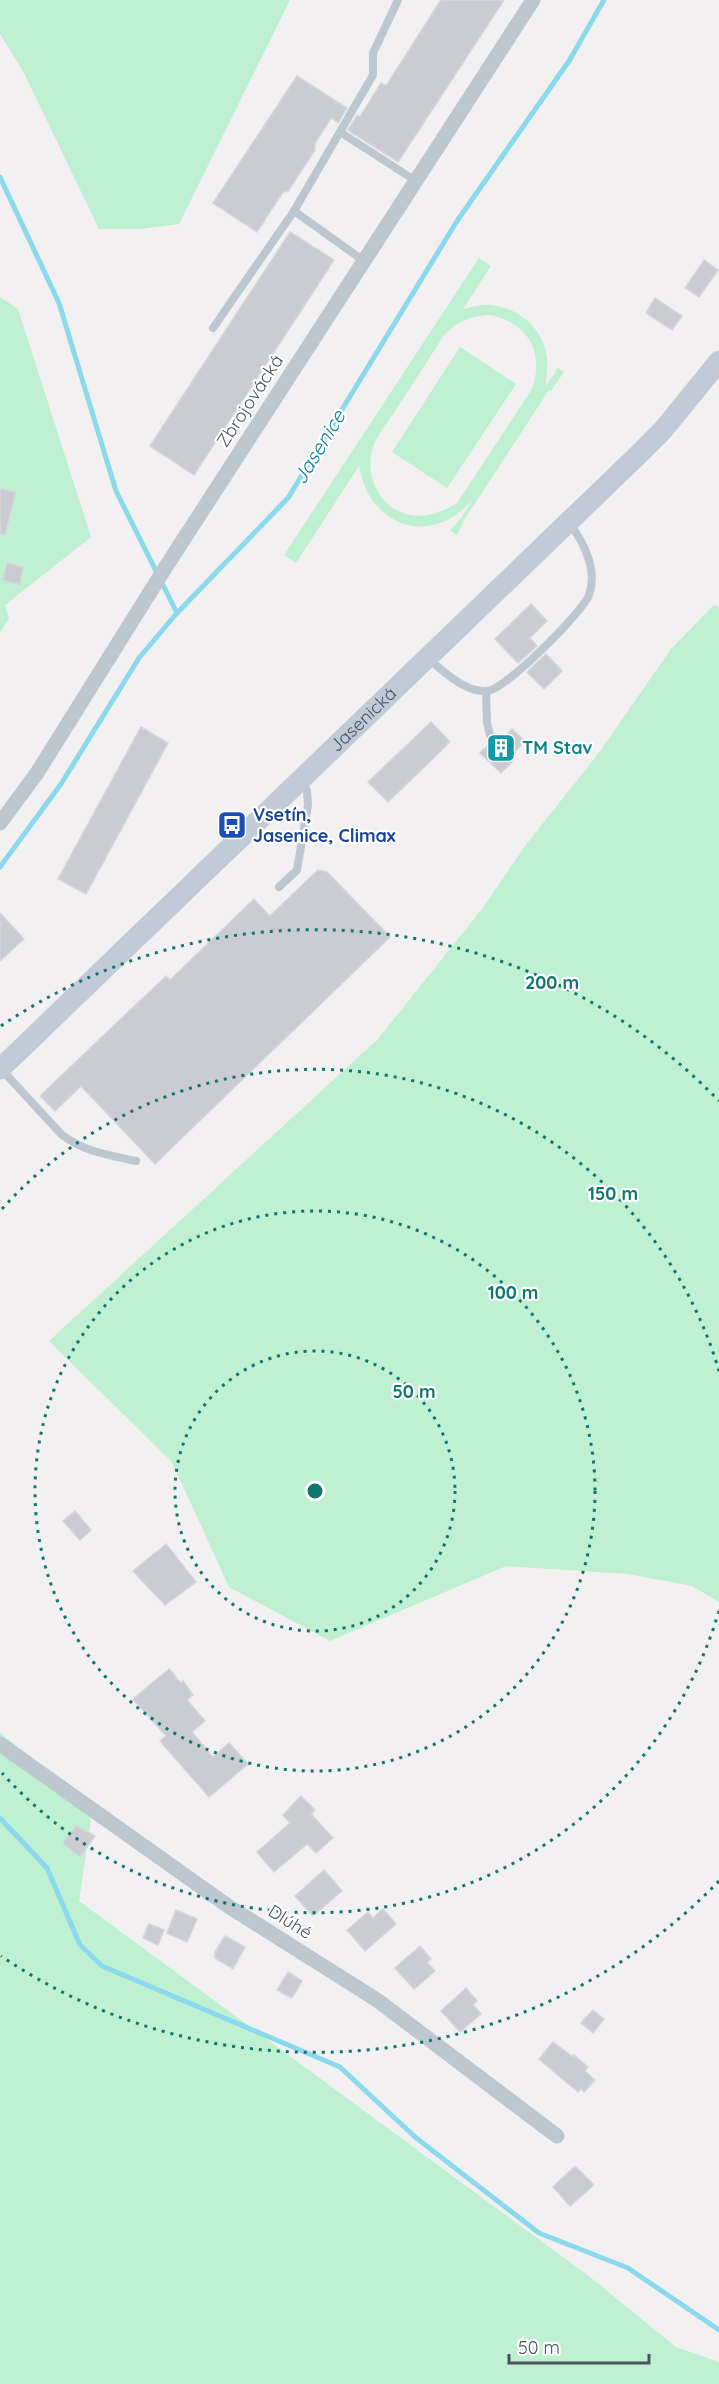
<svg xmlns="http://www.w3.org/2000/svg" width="719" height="2384" font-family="Quicksand,sans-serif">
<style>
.green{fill:#bef0d1;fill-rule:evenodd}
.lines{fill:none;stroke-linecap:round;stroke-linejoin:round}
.stream{stroke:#8bd9ed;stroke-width:5}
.building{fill:#caccd2;stroke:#d4d6db;stroke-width:1.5}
.lane{stroke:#bdc7cf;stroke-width:8}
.street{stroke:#bdc7cf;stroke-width:15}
.secondary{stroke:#c0cbd7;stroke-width:21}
.ring{fill:none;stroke:#0f766e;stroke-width:3;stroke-dasharray:3 6}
.labels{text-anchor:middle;stroke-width:4.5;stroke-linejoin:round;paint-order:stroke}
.street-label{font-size:18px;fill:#47535e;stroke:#fff}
.culture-label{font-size:18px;font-weight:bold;fill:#0d838f;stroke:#fff;text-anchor:start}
.transit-label{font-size:18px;font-weight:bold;fill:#164399;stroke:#fff;text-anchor:start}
.water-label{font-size:20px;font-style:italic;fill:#0b809e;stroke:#fff}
.centre{fill:#0f766e;stroke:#fff;stroke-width:3}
.ring-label{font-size:18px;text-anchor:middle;font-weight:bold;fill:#0f766e;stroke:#fff;stroke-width:4.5;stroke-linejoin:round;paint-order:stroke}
</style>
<rect width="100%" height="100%" fill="#f2f0f0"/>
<g class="green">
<path d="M0 0H290L179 224 139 229H99L24 73 0 34Z"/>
<path d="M479 258 491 266 463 309C472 307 481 304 490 305 518 307 544 329 547 358 548 367 546 376 546 386L558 368 564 372 551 391 549 390 464 520 457 535 450 530 461 518 472 501C463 509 456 516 446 521 401 539 366 508 359 466L296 563 284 555ZM490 315C528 323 545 352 532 389L457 503C438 515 417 521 396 510 376 499 366 472 372 450 376 436 387 423 395 411 412 385 428 360 445 334 458 321 471 316 490 315Z"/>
<path d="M0 297 18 309 91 537 5 605 9 619 0 632Z"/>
<path d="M460 347 516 384 447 488 392 452Z"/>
<path d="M714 605 719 607V1602L692 1586 628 1574 506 1566 330 1641 229 1587 172 1462 49 1341 378 1039 482 909 525 846 598 754 671 649Z"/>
<path d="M0 1733 93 1805 79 1901 590 2277 676 2347 719 2362V2384H0Z"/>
</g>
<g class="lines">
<g class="stream">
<path d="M0 177 59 303 116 491 177 613"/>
<path d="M0 867 61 784 139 658 177 613 288 498 457 221 569 61 604 0"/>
<path d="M0 1818 47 1868 80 1945 102 1966 340 2067 415 2137 539 2233 628 2268 719 2330"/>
</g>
</g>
<g class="building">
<path d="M441 0H504L398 162 348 130 357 115 360 117 381 83 386 86Z"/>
<path d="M297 76 347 108 338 123 331 118 315 143V150L288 191 283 192 257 232 213 203Z"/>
<path d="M290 232 334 260 194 475 150 446Z"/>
<path d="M704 260 718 270 699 297 685 288Z"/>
<path d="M655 298 682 316 672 330 646 313Z"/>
<path d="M0 489 16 492 5 535 0 534Z"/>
<path d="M7 563 23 567 20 584 3 580Z"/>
<path d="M531 604 547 621 530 638 537 646 518 663 495 639Z"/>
<path d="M546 654 562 671 544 689 527 672Z"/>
<path d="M431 722 450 742 388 802 368 782Z"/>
<path d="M141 727 168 743 86 894 58 879Z"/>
<path d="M512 729 525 741 510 757 513 761 501 773 480 753 492 741 497 744Z"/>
<path d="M318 870 327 872 390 937 155 1164 81 1086 55 1111 40 1096 166 976 170 980 254 899 270 916Z"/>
<path d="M0 913 24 939 0 961Z"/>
<path d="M75 1511 91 1530 80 1540 63 1521Z"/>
<path d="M166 1544 196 1582 165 1605 133 1571Z"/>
<path d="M169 1669 181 1683 183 1681 193 1695 187 1700 205 1721 192 1732 213 1757 229 1743 248 1764 209 1797 160 1741 166 1736 133 1699Z"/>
<path d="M301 1796 315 1810 311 1814 333 1838 316 1853 307 1844 274 1872 257 1852 290 1823 283 1815Z"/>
<path d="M76 1826 95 1836 80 1857 63 1843Z"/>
<path d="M324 1870 342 1891 313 1916 295 1896Z"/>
<path d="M383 1909 396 1924 365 1951 347 1930 368 1912 373 1918Z"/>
<path d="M176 1910 197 1919 187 1942 167 1933Z"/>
<path d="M149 1924 164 1930 158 1945 143 1938Z"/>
<path d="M225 1936 245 1947 233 1969 215 1958V1952Z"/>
<path d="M420 1946 431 1959 427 1962 435 1971 414 1989 395 1968Z"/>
<path d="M288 1972 302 1981 292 1998 277 1990Z"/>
<path d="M466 1988 477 2001 473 2005 481 2014 460 2032 441 2011Z"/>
<path d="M593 2010 604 2019 593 2033 581 2023Z"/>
<path d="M553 2042 573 2057 574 2055 588 2067 585 2071 595 2080 584 2092 581 2089 578 2092 539 2059Z"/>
<path d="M575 2166 594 2185 570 2206 553 2187Z"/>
</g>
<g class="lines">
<g class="lane">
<path d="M340 132 416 181"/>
<path d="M294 211 373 75V53L398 0"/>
<path d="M213 328 294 211 364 261"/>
<path d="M429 659C444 672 466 693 487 691 505 690 582 613 589 595 598 571 584 542 569 523"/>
<path d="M486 691 487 723 490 735"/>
<path d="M279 887 297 870 308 805 307 791 302 781"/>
<path d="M2 1070 62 1135C85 1152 109 1155 136 1161"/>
</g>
<g class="street">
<path d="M0 823 37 773 167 565 533 0"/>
<path d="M0 1744 228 1906 377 2000 557 2136"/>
</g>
<path class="secondary" id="s1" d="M0 1069 637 456 663 430 719 361"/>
</g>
<g class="ring">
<circle cx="315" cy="1491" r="140"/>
<circle cx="315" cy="1491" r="280"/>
<path d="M719 1611A421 421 0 0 1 2 1773M2 1209A421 421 0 0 1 719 1371"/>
<path d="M719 1881A561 561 0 0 1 1 1956M1 1026A561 561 0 0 1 719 1101"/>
</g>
<defs>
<g id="building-square" transform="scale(1.5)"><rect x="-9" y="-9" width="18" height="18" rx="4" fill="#0f9aa8" stroke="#fff"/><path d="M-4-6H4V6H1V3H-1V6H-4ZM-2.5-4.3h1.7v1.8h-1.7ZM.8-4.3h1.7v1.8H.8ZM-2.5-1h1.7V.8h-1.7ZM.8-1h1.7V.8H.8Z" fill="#fff"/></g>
<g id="bus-square" transform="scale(1.5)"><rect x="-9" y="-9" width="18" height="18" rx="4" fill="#1a4fb4" stroke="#fff"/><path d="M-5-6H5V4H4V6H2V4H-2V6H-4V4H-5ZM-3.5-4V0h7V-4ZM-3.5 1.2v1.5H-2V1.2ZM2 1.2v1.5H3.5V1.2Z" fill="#fff"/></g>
</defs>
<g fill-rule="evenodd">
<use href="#building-square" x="501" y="748"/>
<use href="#bus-square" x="232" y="825"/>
</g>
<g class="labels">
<g class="street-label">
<text transform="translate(250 401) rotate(-57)" y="6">Zbrojovácká</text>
<text dy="6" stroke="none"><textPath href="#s1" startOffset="504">Jasenická</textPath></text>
<text transform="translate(290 1922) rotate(32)" y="6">Dlúhé</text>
</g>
<g class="culture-label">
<text x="522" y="754">TM Stav</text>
</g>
<g class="transit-label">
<text x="253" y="821">Vsetín,<tspan x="253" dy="21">Jasenice, Climax</tspan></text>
</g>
<g class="water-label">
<text transform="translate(319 447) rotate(-59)" y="7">Jasenice</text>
</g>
</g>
<circle cx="315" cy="1491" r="9" class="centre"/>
<g class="ring-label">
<text x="552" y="989">200 m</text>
<text x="613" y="1200">150 m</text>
<text x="513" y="1299">100 m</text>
<text x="414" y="1398">50 m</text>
</g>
<path d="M509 2354v9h140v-9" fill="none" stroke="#47535e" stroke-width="3"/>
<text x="518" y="2354" font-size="18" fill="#47535e" stroke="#ffffff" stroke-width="4.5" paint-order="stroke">50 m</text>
</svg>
